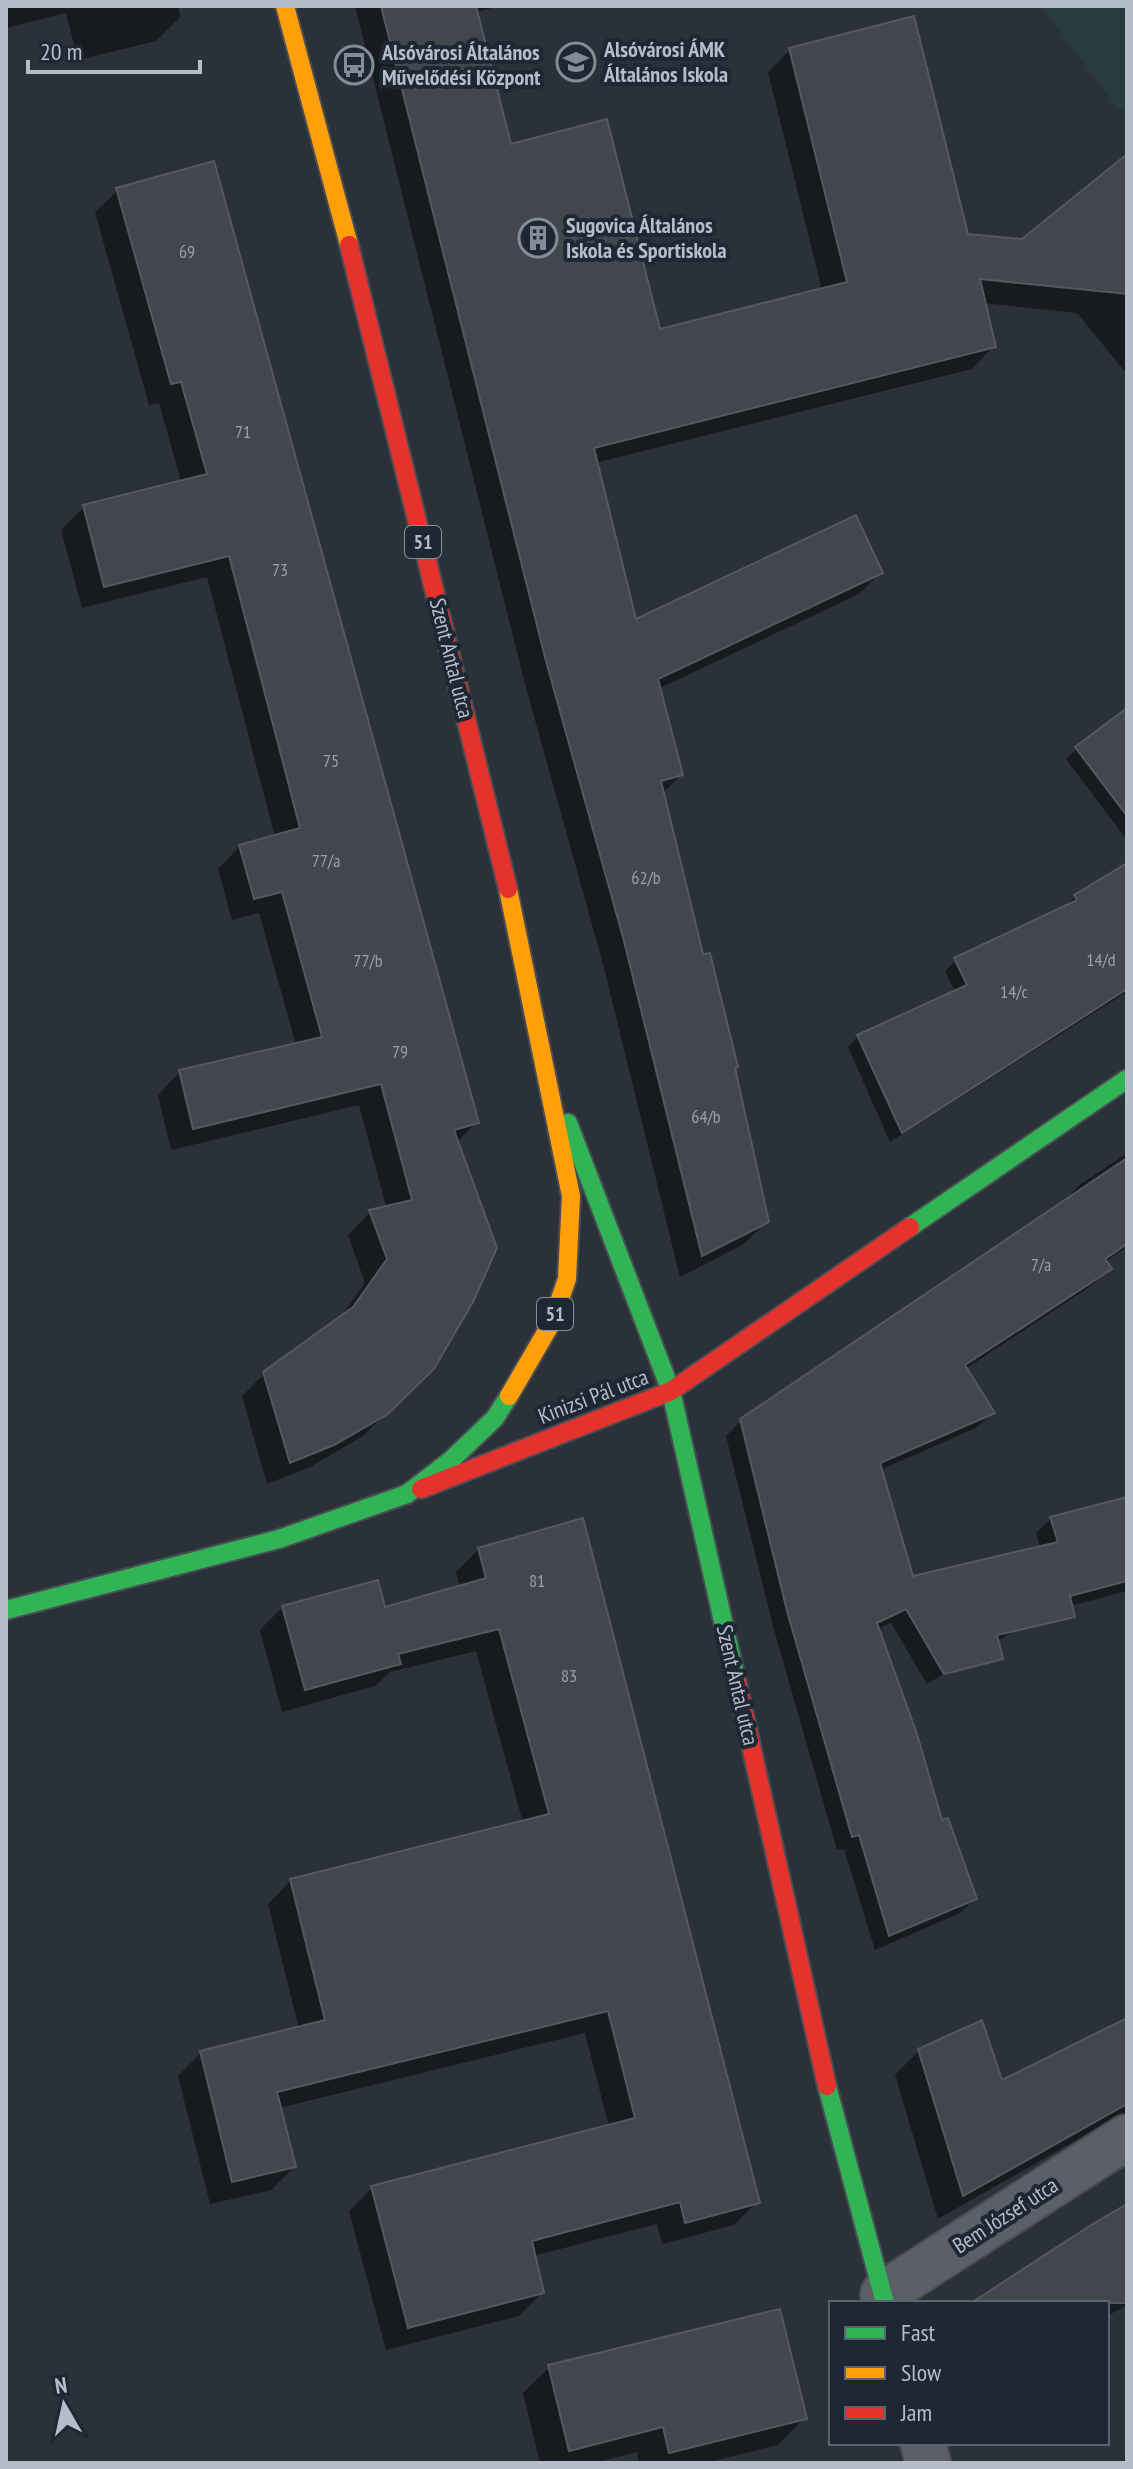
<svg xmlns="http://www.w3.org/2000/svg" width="1133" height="2469" font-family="'PT Sans Narrow',sans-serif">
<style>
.green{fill:#283b3f}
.shadow{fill:#0007}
.building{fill:#42474e;stroke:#535861;stroke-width:2}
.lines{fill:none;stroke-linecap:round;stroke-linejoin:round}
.street-casing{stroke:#494d53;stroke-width:48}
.fast-casing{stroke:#494d53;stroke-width:22}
.slow-casing{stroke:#494d53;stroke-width:22}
.jam-casing{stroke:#494d53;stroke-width:22}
.street{stroke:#5b5f67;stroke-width:44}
.fast{stroke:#30b455;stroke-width:18}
.slow{stroke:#ff9f0a;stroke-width:18}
.jam{stroke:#e5322d;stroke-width:18}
.labels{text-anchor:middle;stroke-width:8;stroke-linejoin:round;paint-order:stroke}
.number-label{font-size:18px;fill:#98a0aa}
.shield{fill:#1e2734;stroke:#88909c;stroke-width:2}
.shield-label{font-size:20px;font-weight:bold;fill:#b5bdc9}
.poi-label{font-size:22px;font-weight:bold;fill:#b5bdc9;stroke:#1e2734;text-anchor:start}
.street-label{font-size:22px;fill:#b5bdc9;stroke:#1e2734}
</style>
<rect width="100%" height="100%" fill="#2b3139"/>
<path class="green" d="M1041 6H1127V103L1119 110Z"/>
<g class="shadow">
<path d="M6 6H178L180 17 156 41 78 60 66 13 6 28Z"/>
<path d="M355 6H500L476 12 509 146 659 331 822 290 768 72 790 50 967 236 1022 241 1127 156V374L1077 313 984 303 994 346 972 369 595 463 634 622 881 572 859 594 658 689 681 775 662 794 733 1069 767 1222 744 1244 680 1277 603 964 525 684Z"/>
<path d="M118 190 476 1123 456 1143 432 1368 363 1436 310 1467 267 1484 242 1396 264 1374 340 1318 365 1283 348 1235 370 1212 386 1206 359 1105 171 1150 158 1095 180 1072 296 1045 259 913 232 920 218 869 240 846 275 837 207 577 82 608 61 530 84 507 181 481 159 403 149 405 95 212Z"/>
<path d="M1127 731V840L1066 759 1077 749Z"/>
<path d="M1127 866V992L890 1142 848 1047 858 1036 955 992 945 971 956 960 1063 908 1075 897Z"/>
<path d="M1127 1153V1247L1104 1262 1109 1269 1094 1284 965 1369 992 1412 978 1427 880 1470 911 1578 1040 1548 1036 1533 1051 1519 1127 1499V1591L1043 1613 927 1684 891 1623 877 1629 940 1823 975 1899 960 1913 875 1950 844 1849 837 1850 773 1626 726 1436 741 1421 1064 1202 1078 1186Z"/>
<path d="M479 1549 757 2202 734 2225 662 2244 657 2224 533 2256 542 2293 519 2316 386 2350 349 2211 372 2188 609 2127 585 2033 279 2108 294 2167 271 2190 210 2204 178 2076 201 2053 299 2029 268 1904 291 1880 523 1823 476 1651 390 1672 375 1686 282 1712 260 1630 283 1607 384 1609 460 1588 456 1572Z"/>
<path d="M1127 2034V2111L938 2219 895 2075 920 2050 1001 2083Z"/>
<path d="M1127 2205V2305L1107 2316V2303H976Z"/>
<path d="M550 2367 804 2418 778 2445 705 2463H639L637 2452 594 2463H540L523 2393Z"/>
</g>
<g class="building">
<path d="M381 6H476L511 144 607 119 660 329 847 282 789 48 914 16 968 234 1022 239 1127 154V294L980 279 996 347 594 448 636 619 856 515 883 573 658 679 683 775 661 781 703 954 710 953 738 1067 735 1068 769 1222 702 1256 624 941 546 661Z"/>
<path d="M214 161 479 1123 454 1130 497 1248 473 1302 434 1369 388 1414 334 1445 290 1463 263 1372 353 1307 387 1259 369 1210 412 1200 381 1084 193 1129 179 1070 322 1037 282 892 254 899 239 845 300 828 229 556 104 587 83 505 207 474 181 382 171 384 116 188Z"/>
<path d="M1127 708V816L1075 747Z"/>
<path d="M1127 863V989L902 1133 857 1035 967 985 954 958 1077 900 1074 895Z"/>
<path d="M1127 1158V1244L1105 1259 1112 1269 965 1365 995 1413 880 1463 913 1576 1058 1542 1050 1517 1127 1497V1581L1070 1596 1075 1617 997 1635 1003 1659 944 1674 906 1609 877 1623 917 1734 942 1820 948 1818 977 1899 889 1936 859 1835 852 1837 787 1611 740 1419Z"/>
<path d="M583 1518 760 2203 685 2223 680 2202 532 2241 544 2293 408 2328 371 2186 635 2118 608 2011 277 2092 296 2167 232 2182 200 2051 325 2020 290 1879 549 1814 499 1629 398 1654 401 1664 305 1690 282 1606 378 1580 385 1607 486 1578 478 1548Z"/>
<path d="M1127 2018V2104L963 2196 918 2049 982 2020 1002 2080Z"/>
<path d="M1127 2204V2303H971L1091 2225Z"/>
<path d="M780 2309 807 2419 669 2453 663 2427 569 2451 548 2365Z"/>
</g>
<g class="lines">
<g class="street-casing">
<g id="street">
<path d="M883 2294 1127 2137"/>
<path d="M923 2443 928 2463"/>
</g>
</g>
<g class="fast-casing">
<g id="fast">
<path d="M568 1123 671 1391 737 1683"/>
<path d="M910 1227 1127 1079"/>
<path d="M6 1610 279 1539 407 1494 450 1461 495 1418 509 1396"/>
<path d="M827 2086 885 2303"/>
</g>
</g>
<g class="slow-casing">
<g id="slow">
<path d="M285 6 349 245"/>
<path d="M508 889 571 1196 567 1279 552 1322 509 1396"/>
</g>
</g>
<g class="jam-casing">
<g id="jam">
<path d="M349 245 508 889"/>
<path d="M421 1489 671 1391 910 1227"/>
<path d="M737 1683 827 2086"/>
</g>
</g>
<use href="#street" class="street"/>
<use href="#fast" class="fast"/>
<use href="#slow" class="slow"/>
<use href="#jam" class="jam"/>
</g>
<defs>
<g id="school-ring" transform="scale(2)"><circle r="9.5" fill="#1e2734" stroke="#858c97" stroke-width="1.5"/><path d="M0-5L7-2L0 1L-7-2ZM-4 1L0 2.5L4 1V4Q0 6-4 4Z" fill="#858c97"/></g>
<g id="bus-ring" transform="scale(2)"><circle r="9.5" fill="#1e2734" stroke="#858c97" stroke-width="1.5"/><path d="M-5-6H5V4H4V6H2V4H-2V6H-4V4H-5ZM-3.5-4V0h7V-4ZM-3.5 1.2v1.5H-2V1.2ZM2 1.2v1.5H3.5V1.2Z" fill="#858c97"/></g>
<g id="building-ring" transform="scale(2)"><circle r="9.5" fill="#1e2734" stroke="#858c97" stroke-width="1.5"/><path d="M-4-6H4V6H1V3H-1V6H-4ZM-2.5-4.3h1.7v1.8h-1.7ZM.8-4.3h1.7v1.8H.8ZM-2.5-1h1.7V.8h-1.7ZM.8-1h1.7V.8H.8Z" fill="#858c97"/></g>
</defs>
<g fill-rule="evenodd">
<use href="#school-ring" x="576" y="62"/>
<use href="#bus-ring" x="354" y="65"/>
<use href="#building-ring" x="538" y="238"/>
</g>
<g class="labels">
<g class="number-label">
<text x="187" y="258">69</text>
<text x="243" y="438">71</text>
<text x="280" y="576">73</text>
<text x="331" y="767">75</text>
<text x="326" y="867">77/a</text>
<text x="646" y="884">62/b</text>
<text x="1101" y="966">14/d</text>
<text x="368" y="967">77/b</text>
<text x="1014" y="998">14/c</text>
<text x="400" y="1058">79</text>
<text x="706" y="1123">64/b</text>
<text x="1041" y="1271">7/a</text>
<text x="537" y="1587">81</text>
<text x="569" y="1682">83</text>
</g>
<g class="shield">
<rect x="405" y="526" width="36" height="32" rx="6"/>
<rect x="537" y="1298" width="36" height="32" rx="6"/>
</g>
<g class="shield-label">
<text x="423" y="549">51</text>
<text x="555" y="1321">51</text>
</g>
<g class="poi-label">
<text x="604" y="57">Alsóvárosi ÁMK<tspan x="604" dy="25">Általános Iskola</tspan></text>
<text x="382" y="60">Alsóvárosi Általános<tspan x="382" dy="25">Művelődési Központ</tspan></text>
<text x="566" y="233">Sugovica Általános<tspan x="566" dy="25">Iskola és Sportiskola</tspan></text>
</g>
<g class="street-label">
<text transform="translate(452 658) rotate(76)" y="8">Szent Antal utca</text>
<text transform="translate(593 1396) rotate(-21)" y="8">Kinizsi Pál utca</text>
<text transform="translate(738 1685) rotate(77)" y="8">Szent Antal utca</text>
<text transform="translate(1005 2215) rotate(-33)" y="8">Bem József utca</text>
</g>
</g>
<rect width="1133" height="2469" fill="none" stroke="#b5bdc9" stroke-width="16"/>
<rect x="829" y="2301" width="280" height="144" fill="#1e2734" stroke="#5a6370" stroke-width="2"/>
<rect x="845" y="2327" width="40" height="12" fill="#30b455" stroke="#5a6370" stroke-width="2"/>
<text x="901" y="2341" font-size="24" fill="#b5bdc9">Fast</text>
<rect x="845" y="2367" width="40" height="12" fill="#ff9f0a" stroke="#5a6370" stroke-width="2"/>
<text x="901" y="2381" font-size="24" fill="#b5bdc9">Slow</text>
<rect x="845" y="2407" width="40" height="12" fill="#e5322d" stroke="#5a6370" stroke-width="2"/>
<text x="901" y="2421" font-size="24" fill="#b5bdc9">Jam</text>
<g transform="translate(64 2405) rotate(351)" stroke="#1e2734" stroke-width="6" paint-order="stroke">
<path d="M0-6L14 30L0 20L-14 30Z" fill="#b5bdc9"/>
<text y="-12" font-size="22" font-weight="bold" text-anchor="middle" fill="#b5bdc9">N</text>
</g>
<path d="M28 60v12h172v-12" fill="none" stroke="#b5bdc9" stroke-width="4"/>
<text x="40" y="60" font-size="24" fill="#b5bdc9" stroke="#1e2734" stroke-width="6" paint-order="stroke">20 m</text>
</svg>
